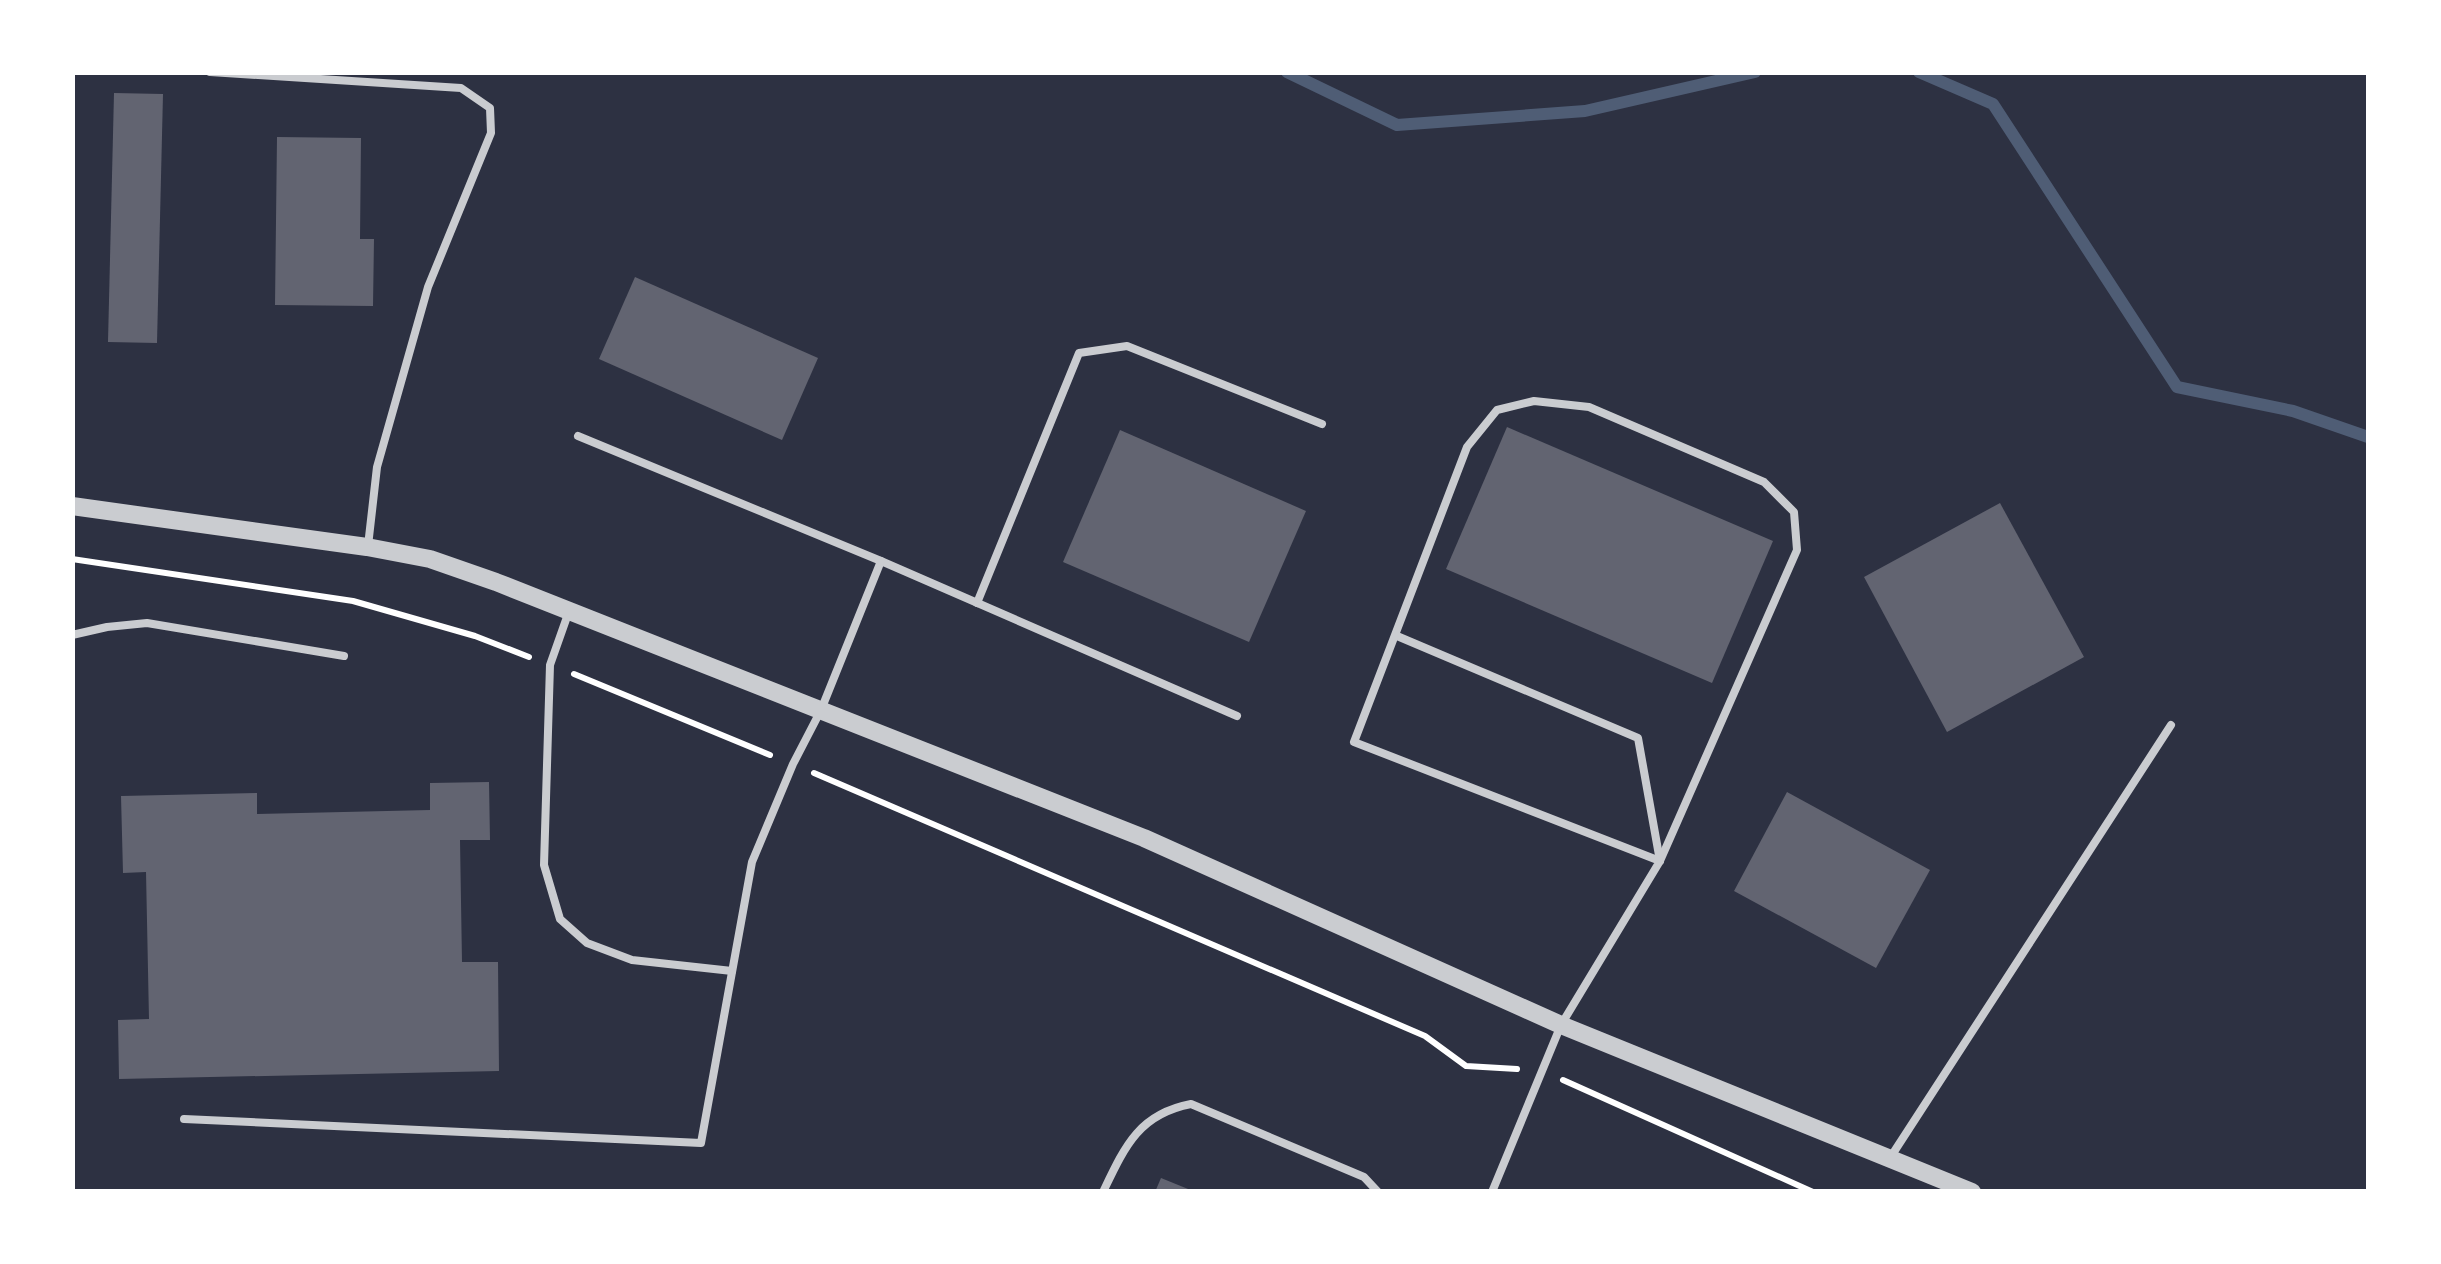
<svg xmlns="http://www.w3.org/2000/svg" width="2441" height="1264" font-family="Helvetica,sans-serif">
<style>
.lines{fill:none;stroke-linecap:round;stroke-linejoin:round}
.stream{stroke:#4f5d75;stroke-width:12}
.building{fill:#626471}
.path{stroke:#fff;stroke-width:6}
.service{stroke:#caccd0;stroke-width:8}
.tertiary{stroke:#caccd0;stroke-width:18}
</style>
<rect width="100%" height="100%" fill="#2d3142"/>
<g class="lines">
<g class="stream">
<path d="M1287 72 1397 125 1585 111 1755 72"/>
<path d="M1919 72 1993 104 2177 387 2293 411 2368 437"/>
</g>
</g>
<g class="building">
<path d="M114 93 163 94 157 343 108 342Z"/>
<path d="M277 137 361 138 360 239H374L373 306 275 305Z"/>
<path d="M635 277 818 358 782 440 599 359Z"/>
<path d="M1507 427 1773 541 1712 683 1446 569Z"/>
<path d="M1120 430 1306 511 1249 642 1063 562Z"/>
<path d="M2000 503 2084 657 1947 732 1864 577Z"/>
<path d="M489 782 490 840H460L462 962H498L499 1071 119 1079 118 1020 149 1019 146 872 123 873 121 796 257 793V814L430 810V783Z"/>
<path d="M1787 792 1930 870 1876 968 1734 891Z"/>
<path d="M1161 1178 1193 1191V1192H1155Z"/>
</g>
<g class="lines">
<g class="path">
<path d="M72 559 353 601 475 636 529 657"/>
<path d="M574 674 770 755"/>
<path d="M814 773 1425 1036 1466 1066 1517 1069"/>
<path d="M1563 1080 1813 1192"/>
</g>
<g class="service">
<path d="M210 72 461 88 490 108 491 133 428 287 377 467 368 546"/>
<path d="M578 436 881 561 1237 716"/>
<path d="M977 603 1079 353 1127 346 1322 424"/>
<path d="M568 614 550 665 544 865 560 919 587 943 632 960 732 971"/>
<path d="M72 635 107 627 147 623 344 656"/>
<path d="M1397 636 1638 738 1660 861"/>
<path d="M184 1119 701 1143 752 862 793 764 821 710 881 561"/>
<path d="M1890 1158 2171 725"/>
<path d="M1103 1192C1125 1146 1139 1114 1191 1104L1364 1177 1378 1192"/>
<path d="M1492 1192 1561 1025 1660 861 1797 550 1794 512 1764 482 1589 407 1534 401 1497 410 1467 447 1354 742 1660 861"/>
</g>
<path class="tertiary" d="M72 506 367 547 430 559 496 582 1144 838 1561 1025 1972 1192"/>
</g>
<rect width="2441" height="1264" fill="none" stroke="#ffffff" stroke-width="150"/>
</svg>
